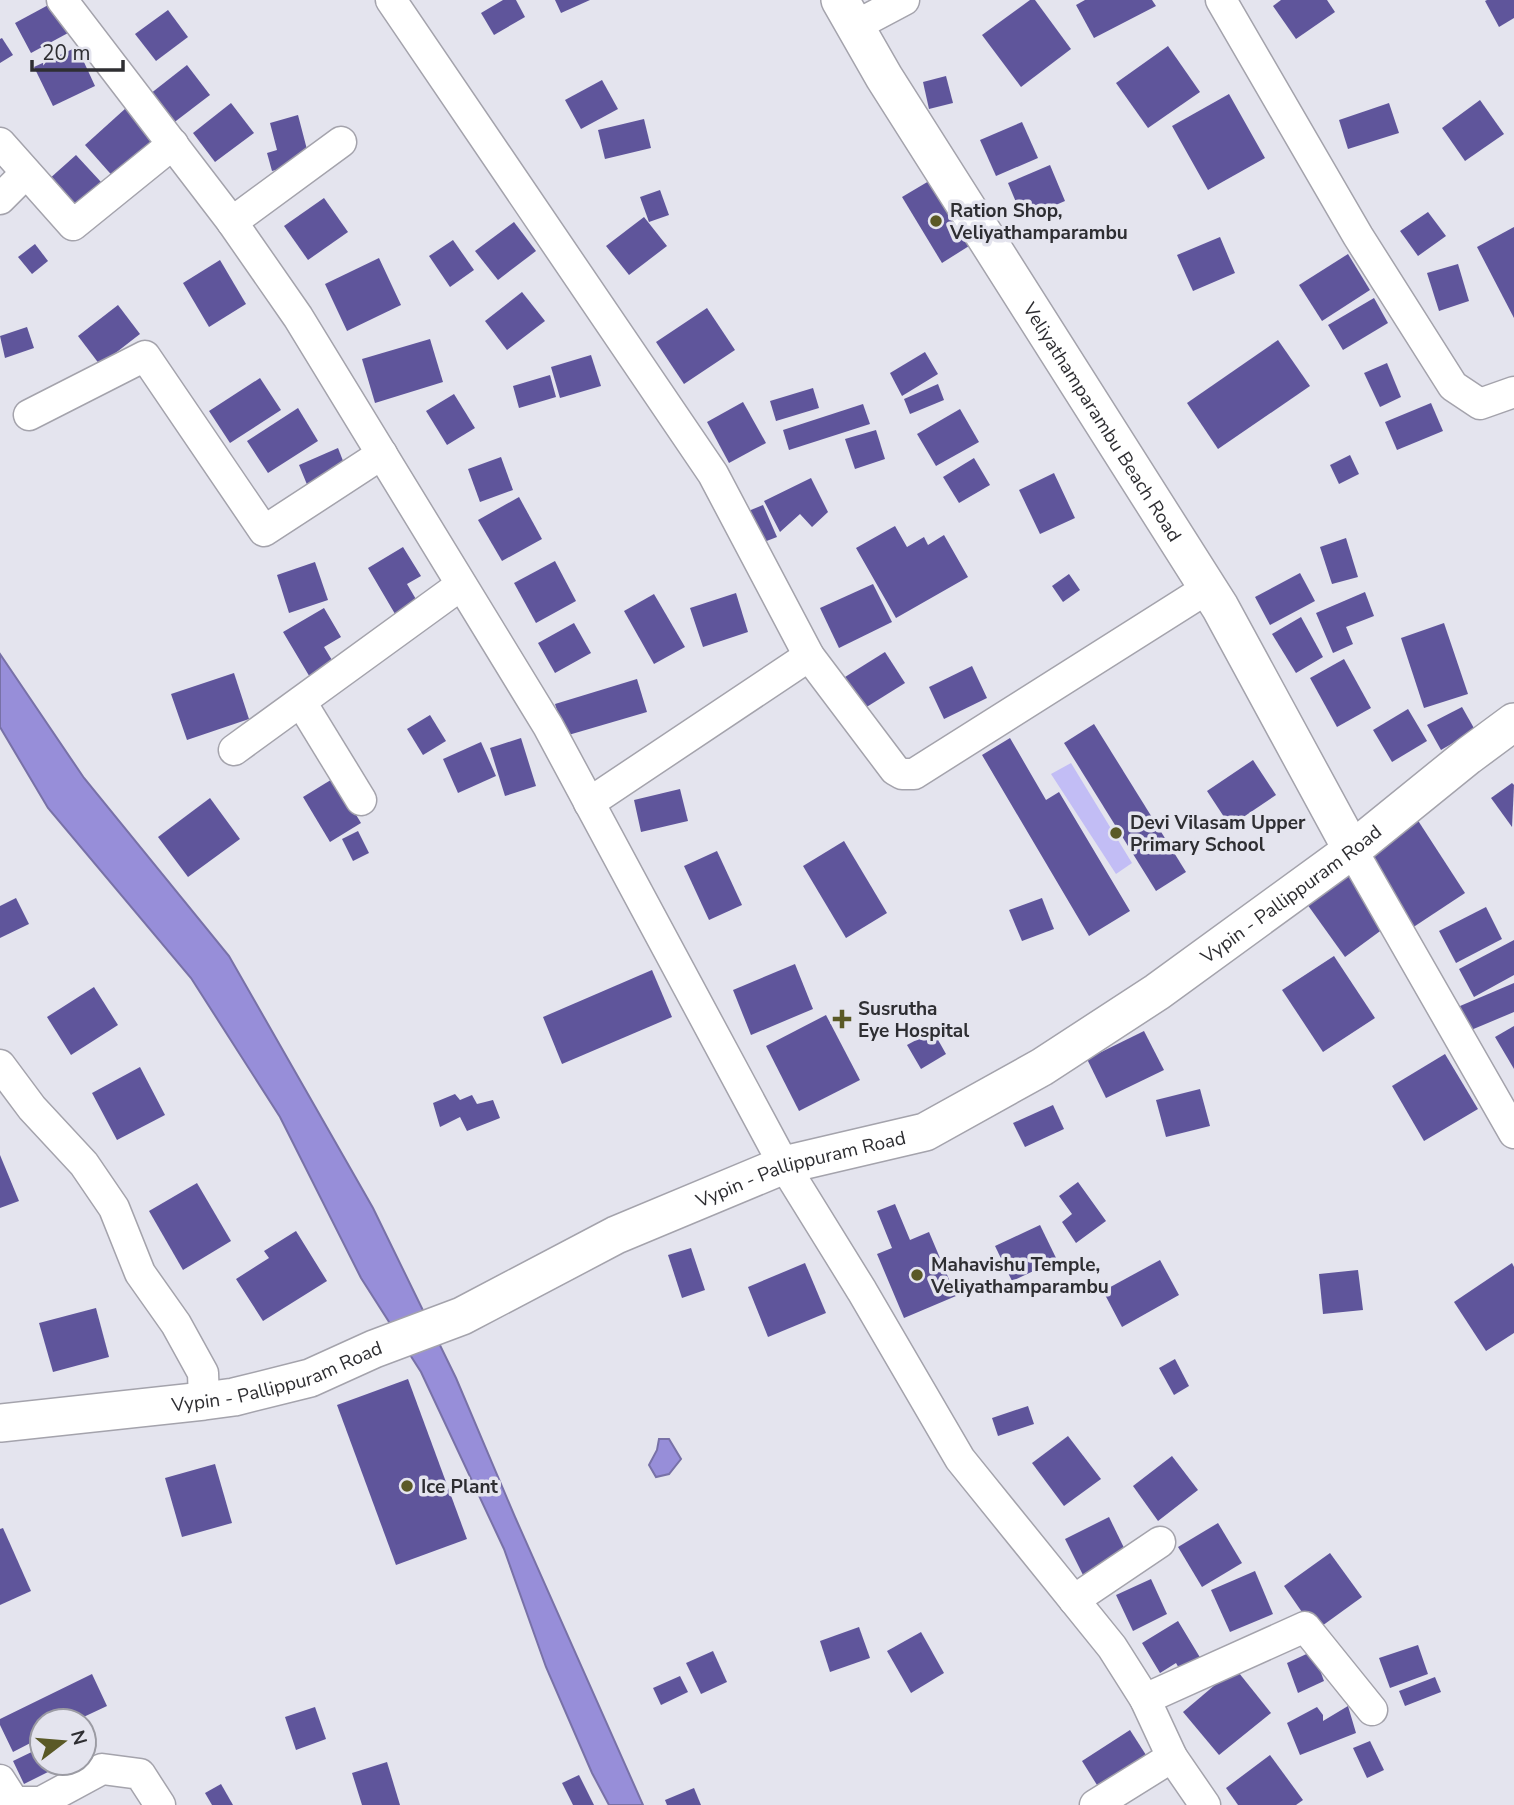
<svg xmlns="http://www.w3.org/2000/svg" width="1514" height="1805" font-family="'Nunito Sans',sans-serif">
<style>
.green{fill:#c2bdf5}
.water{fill:#978ed9;stroke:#7871a7;stroke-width:2}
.building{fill:#5f559b}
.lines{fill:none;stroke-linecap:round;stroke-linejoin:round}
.minor-casing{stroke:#a4a3ac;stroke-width:33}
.major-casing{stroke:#a4a3ac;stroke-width:40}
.minor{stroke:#fff;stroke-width:30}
.major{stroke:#fff;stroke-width:37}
.poi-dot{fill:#5a5926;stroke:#e4e4ee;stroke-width:2.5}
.labels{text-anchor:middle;stroke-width:7;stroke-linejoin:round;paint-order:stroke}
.poi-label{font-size:19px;font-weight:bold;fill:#2e2e32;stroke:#e4e4ee;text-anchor:start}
.street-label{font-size:19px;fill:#2e2e32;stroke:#e4e4ee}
</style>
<rect width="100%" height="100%" fill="#e4e4ee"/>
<path class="green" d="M1071 763 1132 863 1116 874 1051 774Z"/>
<g class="water">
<path d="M0 654 84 778 229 956 373 1208 456 1378 515 1517 643 1805H609L592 1773 546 1667 504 1549 421 1372 361 1278 280 1117 191 978 48 808 0 727Z"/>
<path d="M659 1439H669L681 1459 669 1474 656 1477 649 1465 657 1450Z"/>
</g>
<g class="building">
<path d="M503 0H516L525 17 494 35 481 13Z"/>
<path d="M555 0H590L561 13Z"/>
<path d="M1030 0H1035L1071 49 1021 87 982 35Z"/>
<path d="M1085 0H1152L1156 6 1094 38 1076 5Z"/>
<path d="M1281 0H1327L1335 12 1296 39 1273 6Z"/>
<path d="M1487 0H1514V18L1499 27 1485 1Z"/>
<path d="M52 3 68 33 31 53 15 23Z"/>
<path d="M168 10 188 37 156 61 135 34Z"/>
<path d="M2 38 13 55 0 63V39Z"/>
<path d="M1168 46 1200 92 1148 128 1116 83Z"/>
<path d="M77 47 95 86 53 106 34 67Z"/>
<path d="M187 65 210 95 172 124 150 94Z"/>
<path d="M946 76 953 103 929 109 923 82Z"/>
<path d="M602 80 618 109 581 129 565 100Z"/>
<path d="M1229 94 1265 158 1208 190 1172 126Z"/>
<path d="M1480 100 1504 134 1465 161 1442 128Z"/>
<path d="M231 103 254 133 215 162 193 133Z"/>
<path d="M1389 103 1399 133 1348 149 1339 120Z"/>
<path d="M126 108 158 142 116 180 85 145Z"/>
<path d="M298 115 310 161 272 171 267 153 277 150 270 123Z"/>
<path d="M644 119 651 148 605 159 598 130Z"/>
<path d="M1022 122 1038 158 996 176 980 140Z"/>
<path d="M76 155 101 182 71 207 48 180Z"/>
<path d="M1050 165 1065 201 1023 219 1008 183Z"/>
<path d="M929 181 969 246 942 263 902 197Z"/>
<path d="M660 190 669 215 649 222 640 197Z"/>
<path d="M324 198 348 232 308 260 284 226Z"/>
<path d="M1428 212 1446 236 1418 256 1400 231Z"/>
<path d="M644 217 667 246 629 275 606 246Z"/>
<path d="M514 222 536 251 498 280 475 251Z"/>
<path d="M1514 227V318L1477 247Z"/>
<path d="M1220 237 1235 273 1193 291 1177 255Z"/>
<path d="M453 240 474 270 450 287 429 256Z"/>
<path d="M35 244 48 261 32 274 18 257Z"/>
<path d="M1348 254 1370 290 1322 321 1299 285Z"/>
<path d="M379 258 401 305 347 331 325 284Z"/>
<path d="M220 260 246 304 209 327 183 283Z"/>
<path d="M1458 264 1469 301 1439 311 1427 273Z"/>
<path d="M522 292 545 321 507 350 485 321Z"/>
<path d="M1374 298 1388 323 1343 350 1328 325Z"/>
<path d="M118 305 140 334 100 365 78 336Z"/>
<path d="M707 308 735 350 684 384 656 342Z"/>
<path d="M27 327 34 348 5 358 0 336Z"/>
<path d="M430 339 443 382 375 403 362 359Z"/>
<path d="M1278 340 1310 386 1218 449 1187 403Z"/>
<path d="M925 352 938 374 902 396 890 373Z"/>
<path d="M591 355 601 386 560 398 551 367Z"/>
<path d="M1387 363 1401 397 1380 407 1364 373Z"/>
<path d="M550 375 556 397 519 408 513 386Z"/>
<path d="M260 378 281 410 230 443 209 411Z"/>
<path d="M938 384 944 400 910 414 904 399Z"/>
<path d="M813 388 819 408 776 421 770 401Z"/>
<path d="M454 394 475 428 447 445 426 411Z"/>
<path d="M743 402 766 443 729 463 707 422Z"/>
<path d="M1431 403 1443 431 1397 450 1385 422Z"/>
<path d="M863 404 870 424 789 450 783 430Z"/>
<path d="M298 408 318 441 268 473 247 441Z"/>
<path d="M960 409 979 442 936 466 917 434Z"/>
<path d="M876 430 885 459 855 469 845 439Z"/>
<path d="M338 448 347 471 308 487 299 465Z"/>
<path d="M1350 455 1359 474 1339 484 1330 465Z"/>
<path d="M501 457 513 490 480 502 468 469Z"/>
<path d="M974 458 990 485 959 503 943 477Z"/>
<path d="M1054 473 1075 518 1040 534 1019 490Z"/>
<path d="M811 478 828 512 812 527 800 514 780 532 764 501Z"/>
<path d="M519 497 542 539 502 561 478 520Z"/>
<path d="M763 505 777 537 754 546 741 514Z"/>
<path d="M895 526 907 547 924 537 928 545 944 535 968 577 896 618 856 548Z"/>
<path d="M1346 538 1358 577 1332 584 1320 547Z"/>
<path d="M403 547 421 576 407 584 420 606 398 619 368 568Z"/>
<path d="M555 561 576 601 536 623 514 583Z"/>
<path d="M315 562 328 600 289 613 277 575Z"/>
<path d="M1300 573 1315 601 1270 625 1255 597Z"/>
<path d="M1069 574 1080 590 1063 602 1052 586Z"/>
<path d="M873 584 892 622 839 648 820 608Z"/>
<path d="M1365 592 1374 616 1346 627 1353 644 1333 653 1316 613Z"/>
<path d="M736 593 748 632 703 647 690 608Z"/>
<path d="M654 594 685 647 654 664 624 611Z"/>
<path d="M324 608 341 637 324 647 335 665 311 679 283 632Z"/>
<path d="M1301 617 1323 657 1296 673 1272 634Z"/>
<path d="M574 623 591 653 555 673 538 643Z"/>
<path d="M1444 623 1468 694 1424 708 1401 638Z"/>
<path d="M885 652 905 683 865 708 845 677Z"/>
<path d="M1344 659 1371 708 1337 727 1310 678Z"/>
<path d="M972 666 987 698 944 719 929 687Z"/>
<path d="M234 673 249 719 187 740 171 694Z"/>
<path d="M637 679 647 712 565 736 555 704Z"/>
<path d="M1462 707 1475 730 1441 750 1427 725Z"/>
<path d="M1408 709 1427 741 1392 762 1373 730Z"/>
<path d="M430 715 446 741 423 755 407 729Z"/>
<path d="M1094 724 1186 872 1156 891 1064 743Z"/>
<path d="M521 738 536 786 505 796 490 748Z"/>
<path d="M1010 738 1046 800 1059 792 1130 911 1089 936 982 755Z"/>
<path d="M481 742 496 776 458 793 443 759Z"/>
<path d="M1253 760 1276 795 1230 826 1207 791Z"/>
<path d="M334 778 361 823 330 842 303 797Z"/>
<path d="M1512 783 1514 785 1512 827 1491 798Z"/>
<path d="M680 789 688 821 641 832 634 800Z"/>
<path d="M210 798 240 839 188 877 158 837Z"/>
<path d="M1417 819 1465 893 1409 930 1365 857Z"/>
<path d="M358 831 369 853 353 861 342 839Z"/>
<path d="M844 841 887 913 846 938 803 866Z"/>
<path d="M717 851 742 905 709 920 684 866Z"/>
<path d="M1348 873 1387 926 1345 957 1307 904Z"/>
<path d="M16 898 29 924 0 938V906Z"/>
<path d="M1042 898 1054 929 1022 941 1009 910Z"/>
<path d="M1486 907 1502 939 1456 963 1439 931Z"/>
<path d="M1514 940V975L1474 997 1459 969Z"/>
<path d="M1334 956 1375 1018 1323 1052 1282 990Z"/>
<path d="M795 964 813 1009 751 1035 733 990Z"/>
<path d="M652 970 672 1017 562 1064 543 1017Z"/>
<path d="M1514 983V1012L1464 1033 1453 1009Z"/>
<path d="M94 987 118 1025 71 1055 47 1017Z"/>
<path d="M826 1015 860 1080 799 1111 766 1046Z"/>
<path d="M1514 1026V1069L1495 1037Z"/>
<path d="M933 1031 946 1054 921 1069 907 1045Z"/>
<path d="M1144 1031 1164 1070 1106 1098 1087 1059Z"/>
<path d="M1445 1054 1478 1109 1424 1141 1392 1086Z"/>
<path d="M140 1067 165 1115 117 1140 92 1093Z"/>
<path d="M1200 1089 1210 1126 1166 1137 1156 1100Z"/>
<path d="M455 1094 460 1100 472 1095 477 1104 493 1100 500 1118 467 1131 460 1117 440 1127 433 1103Z"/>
<path d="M1053 1105 1064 1129 1025 1147 1013 1123Z"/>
<path d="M0 1155 19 1201 0 1208Z"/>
<path d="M1078 1182 1106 1221 1076 1243 1062 1222 1072 1214 1059 1196Z"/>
<path d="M197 1183 231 1241 183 1270 149 1211Z"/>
<path d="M895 1204 910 1240 929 1232 956 1296 904 1318 877 1254 892 1248 877 1211Z"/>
<path d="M1040 1225 1057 1260 1012 1281 995 1246Z"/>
<path d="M296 1231 327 1281 263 1321 236 1279 269 1258 264 1251Z"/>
<path d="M691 1248 705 1290 682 1298 668 1255Z"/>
<path d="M1160 1260 1179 1295 1122 1327 1103 1291Z"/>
<path d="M805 1263 826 1313 768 1337 748 1287Z"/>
<path d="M1512 1263 1514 1267V1333L1486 1351 1454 1302Z"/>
<path d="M1358 1270 1363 1310 1323 1314 1319 1274Z"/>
<path d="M96 1308 109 1357 53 1372 39 1323Z"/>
<path d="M1175 1359 1189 1386 1174 1395 1159 1368Z"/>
<path d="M408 1379 467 1539 396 1565 337 1405Z"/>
<path d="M1028 1406 1034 1424 998 1436 992 1418Z"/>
<path d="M1068 1436 1101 1479 1064 1506 1032 1463Z"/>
<path d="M1172 1456 1198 1490 1158 1521 1133 1486Z"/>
<path d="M215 1464 232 1523 182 1537 165 1478Z"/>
<path d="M1109 1517 1127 1554 1083 1575 1065 1539Z"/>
<path d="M1218 1523 1242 1563 1202 1587 1178 1547Z"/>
<path d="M3 1528 31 1591 0 1605V1529Z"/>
<path d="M1330 1553 1362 1597 1315 1631 1284 1586Z"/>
<path d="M1255 1571 1273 1614 1230 1632 1211 1590Z"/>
<path d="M1151 1579 1167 1614 1133 1631 1116 1595Z"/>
<path d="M1178 1621 1204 1664 1184 1677 1176 1663 1160 1673 1142 1643Z"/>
<path d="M859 1627 870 1658 830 1672 820 1641Z"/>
<path d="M921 1632 944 1673 911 1693 887 1651Z"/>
<path d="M1418 1645 1428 1674 1390 1688 1379 1658Z"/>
<path d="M713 1651 727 1682 701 1694 686 1663Z"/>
<path d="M1313 1651 1324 1681 1298 1693 1287 1663Z"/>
<path d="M1235 1668 1271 1713 1219 1755 1183 1712Z"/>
<path d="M92 1674 107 1706 75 1721H42V1737L13 1752 0 1725V1719Z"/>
<path d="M680 1676 688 1692 661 1705 653 1688Z"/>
<path d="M1435 1677 1441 1692 1405 1706 1399 1691Z"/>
<path d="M1348 1706 1356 1733 1300 1755 1287 1723 1317 1707 1323 1715V1721Z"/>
<path d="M315 1707 326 1739 296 1750 285 1717Z"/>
<path d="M1130 1730 1146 1755 1097 1785 1082 1761Z"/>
<path d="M1370 1741 1384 1770 1367 1778 1353 1748Z"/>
<path d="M42 1747V1763H66L24 1784 13 1761Z"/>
<path d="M1270 1755 1303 1800 1296 1805H1238L1226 1788Z"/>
<path d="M387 1762 400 1805H362L352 1773Z"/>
<path d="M579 1775 594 1805H573L562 1783Z"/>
<path d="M221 1784 233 1805H212L205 1793Z"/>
<path d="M694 1788 701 1805H667L665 1800Z"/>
</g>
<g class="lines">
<g class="minor-casing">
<g id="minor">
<path d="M62 0 232 222 298 317 548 726 784 1165 862 1291 960 1459 1112 1647 1145 1699 1172 1757 1205 1805"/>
<path d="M391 0 713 474 809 656 895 770 902 774H914L1208 588"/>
<path d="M1221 0 1358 236 1453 386 1480 404 1514 392"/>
<path d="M855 26 904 0"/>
<path d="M0 143 73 225 173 144"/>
<path d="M0 199 26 173"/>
<path d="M232 222 341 142"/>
<path d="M29 415 145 356 264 531 382 454"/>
<path d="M301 702 361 800"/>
<path d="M234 750 461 585"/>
<path d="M589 803 809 656"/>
<path d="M1352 850 1514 1133"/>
<path d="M0 1065 32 1108 84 1164 114 1208 140 1273 176 1324 203 1373 204 1401"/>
<path d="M1074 1600 1160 1542"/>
<path d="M1145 1699 1305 1627 1372 1710"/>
<path d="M0 1780 14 1802H41L102 1769 140 1774 160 1805"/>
<path d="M1095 1805 1172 1757"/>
</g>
</g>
<g class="major-casing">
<g id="major">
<path id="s1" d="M840 0 884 77 1220 607 1352 850"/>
<path id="s2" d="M0 1423 204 1401 234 1397 310 1378 374 1349 462 1316 616 1235 784 1165 925 1132 1042 1067 1157 992 1352 850 1468 756 1514 722"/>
</g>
</g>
<use href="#minor" class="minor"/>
<use href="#major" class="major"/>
</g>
<g class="poi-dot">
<circle cx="936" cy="221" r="7"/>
<circle cx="1116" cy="833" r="7"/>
<path d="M838.5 1008.5h7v7h7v7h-7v7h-7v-7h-7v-7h7z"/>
<circle cx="917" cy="1275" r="7"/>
<circle cx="407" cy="1486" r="7"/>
</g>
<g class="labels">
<g class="poi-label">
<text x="950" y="217">Ration Shop,<tspan x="950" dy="22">Veliyathamparambu</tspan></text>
<text x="1130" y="829">Devi Vilasam Upper<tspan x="1130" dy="22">Primary School</tspan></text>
<text x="858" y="1015">Susrutha<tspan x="858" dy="22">Eye Hospital</tspan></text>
<text x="931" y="1271">Mahavishu Temple,<tspan x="931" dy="22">Veliyathamparambu</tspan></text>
<text x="421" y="1493">Ice Plant</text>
</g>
<g class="street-label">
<text dy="7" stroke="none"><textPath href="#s1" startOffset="497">Veliyathamparambu Beach Road</textPath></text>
<text dy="7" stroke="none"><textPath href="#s2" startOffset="1416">Vypin - Pallippuram Road</textPath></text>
<text dy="7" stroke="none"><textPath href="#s2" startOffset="849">Vypin - Pallippuram Road</textPath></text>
<text dy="7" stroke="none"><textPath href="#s2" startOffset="282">Vypin - Pallippuram Road</textPath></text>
</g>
</g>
<g transform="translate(63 1742) rotate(74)"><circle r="33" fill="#e4e4ee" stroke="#9b9ba3" stroke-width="2"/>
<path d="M0-5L12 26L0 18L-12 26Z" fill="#5a5926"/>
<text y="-10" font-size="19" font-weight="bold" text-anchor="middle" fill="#2e2e32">N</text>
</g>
<path d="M32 60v10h91v-10" fill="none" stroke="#2e2e32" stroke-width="3.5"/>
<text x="42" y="60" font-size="21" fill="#2e2e32" stroke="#e4e4ee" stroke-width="5" paint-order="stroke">20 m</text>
</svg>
